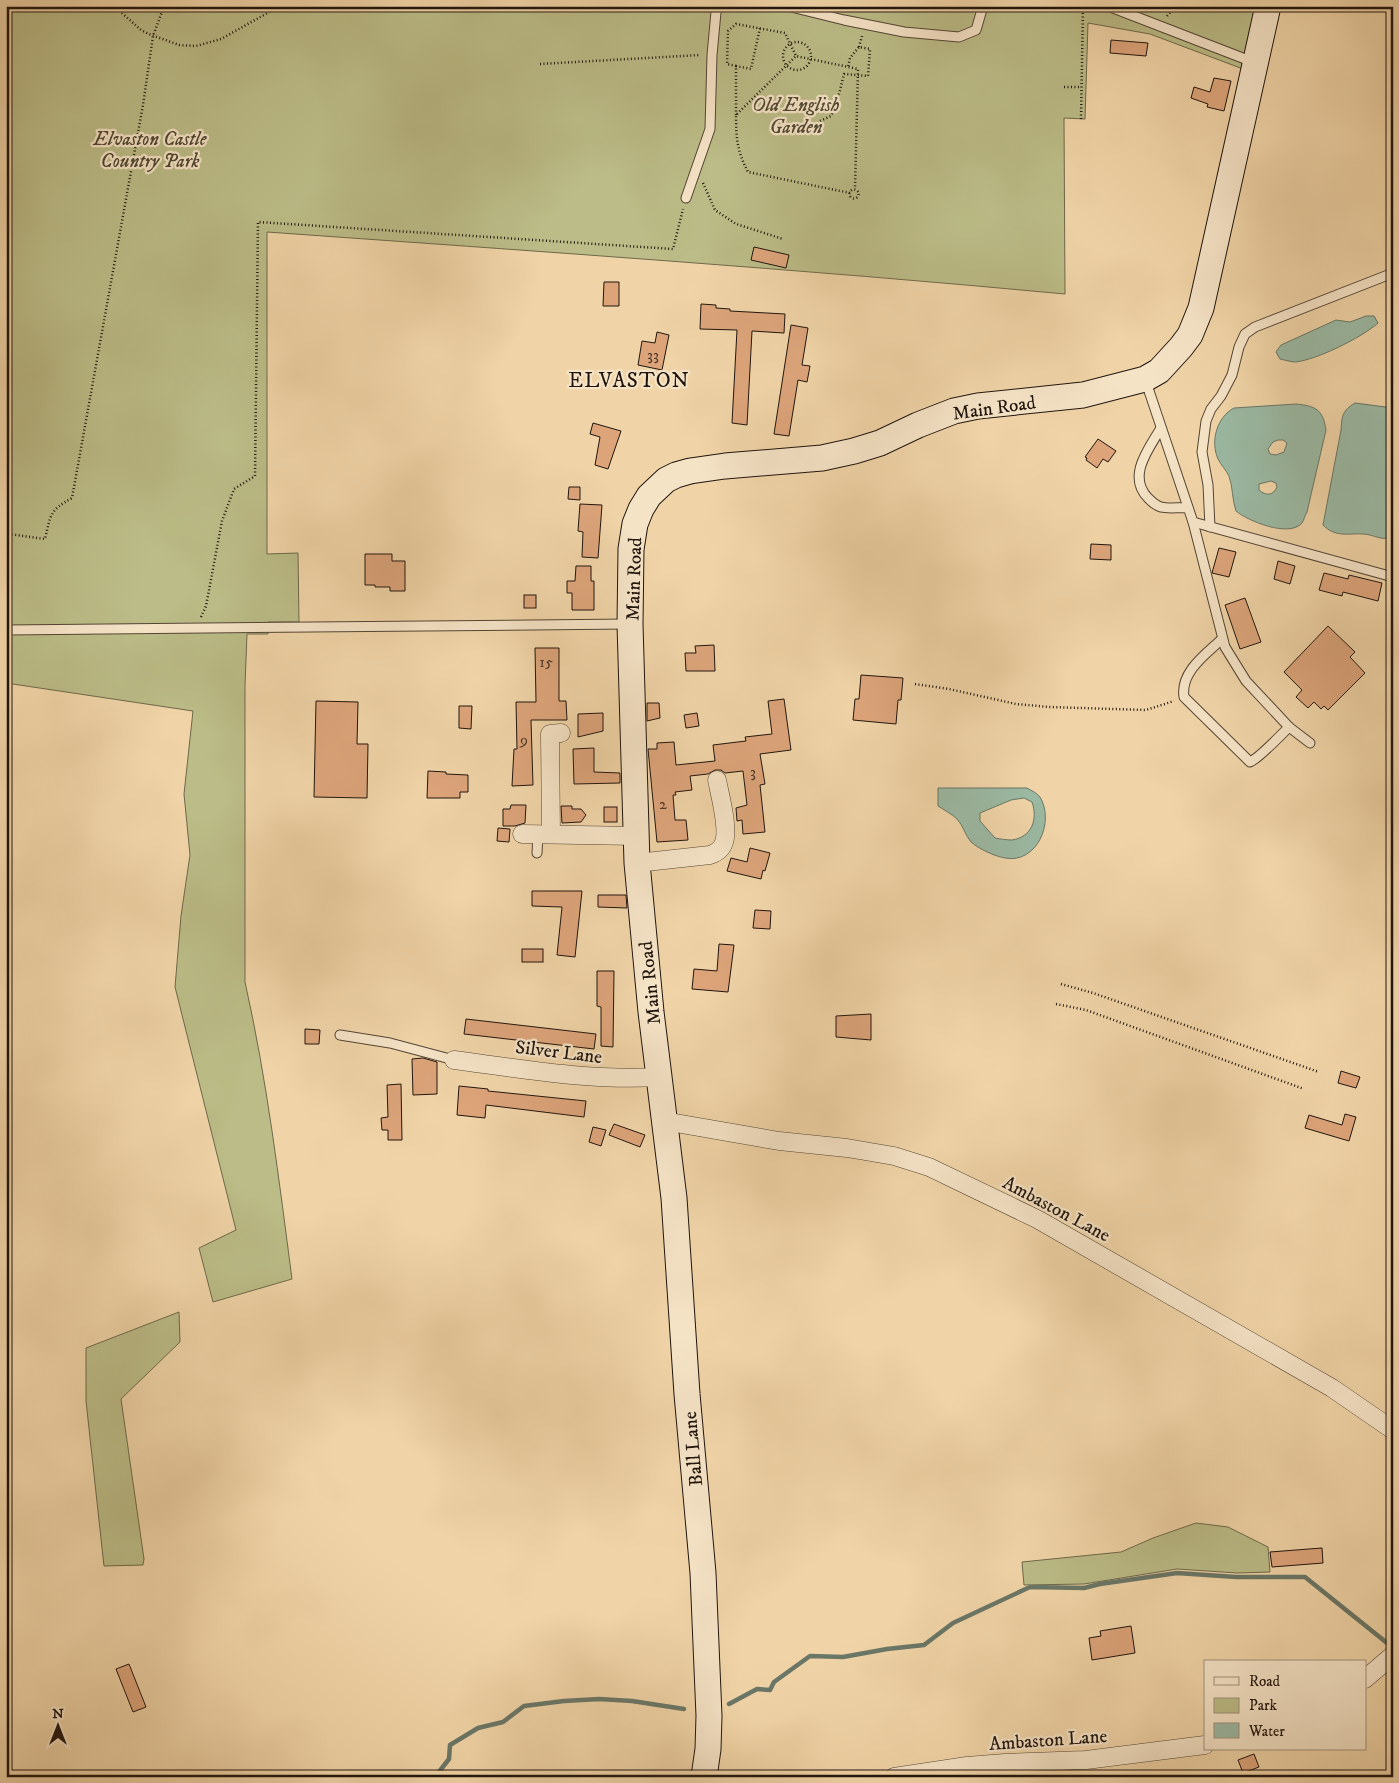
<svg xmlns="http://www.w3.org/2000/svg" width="1399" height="1783" font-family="'IM FELL DW Pica',serif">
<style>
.green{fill:#bbbc87;stroke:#6e684a}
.water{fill:#9bb9a3;stroke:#6a7767;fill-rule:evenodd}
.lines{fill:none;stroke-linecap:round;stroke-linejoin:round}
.stream{stroke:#6a7767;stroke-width:4.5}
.building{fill:#dda47a;stroke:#20150e}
.service-casing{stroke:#544534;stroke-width:11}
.minor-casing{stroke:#544534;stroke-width:19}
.secondary-casing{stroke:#20150e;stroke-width:27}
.path{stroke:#20150e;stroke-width:2.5;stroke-dasharray:1 2.5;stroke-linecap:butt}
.service{stroke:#f5e3c6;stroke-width:9}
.minor{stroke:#f5e3c6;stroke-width:18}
.secondary{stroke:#f5e3c6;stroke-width:25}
.labels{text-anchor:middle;stroke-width:4.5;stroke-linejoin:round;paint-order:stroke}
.number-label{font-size:16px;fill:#4f3929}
.park-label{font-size:19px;font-style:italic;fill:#4e4732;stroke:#f5e3c6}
.street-label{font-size:19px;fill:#20150e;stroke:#f5e3c6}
.quarter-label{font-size:21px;letter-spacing:1px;fill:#20150e;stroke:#f5e3c6}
</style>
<rect width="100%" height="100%" fill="#f0d4a7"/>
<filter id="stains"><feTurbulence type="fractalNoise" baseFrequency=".004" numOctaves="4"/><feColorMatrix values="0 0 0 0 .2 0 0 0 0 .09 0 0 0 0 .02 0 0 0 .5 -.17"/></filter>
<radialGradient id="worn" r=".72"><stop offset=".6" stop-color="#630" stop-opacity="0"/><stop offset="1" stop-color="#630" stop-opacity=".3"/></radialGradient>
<g class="green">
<path d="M6 6H1256L1243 69 1150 34 1088 23 1085 119 1064 118 1065 294C799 269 533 251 267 232V554L298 553 299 622H268V634H247L245 685V982C267 1080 279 1180 292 1279L213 1302 199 1248 236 1230 175 987 181 916 190 855 184 794 193 711 6 683Z"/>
<path d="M179 1312 180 1342 121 1399 144 1559 143 1565 104 1566 86 1401V1348Z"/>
<path d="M1196 1523 1228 1527 1268 1547 1270 1572 1237 1573 1177 1569 1084 1584 1024 1585 1022 1562 1121 1552 1153 1538Z"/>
</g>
<g class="water">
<path d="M1366 316H1374L1378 323C1361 338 1318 359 1296 362 1291 362 1285 360 1280 359L1276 352 1281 345 1336 320 1350 322Z"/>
<path d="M1355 403 1393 408V534L1391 537C1381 541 1375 535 1364 534 1348 533 1336 538 1323 525L1341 430C1342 416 1342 411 1355 403Z"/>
<path d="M1296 404C1315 406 1323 409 1326 430L1307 512C1305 515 1304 520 1302 523 1289 538 1248 521 1236 511 1232 500 1233 487 1229 476 1226 470 1221 465 1218 459 1210 441 1217 417 1234 408ZM1278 440H1283L1287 443 1284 452 1276 455 1270 454 1268 449 1273 442ZM1271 481 1276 483 1277 487C1273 496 1266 496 1259 490V484Z"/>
<path d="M938 788H1027C1032 791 1037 793 1040 797 1055 822 1037 864 1005 858 994 856 979 849 971 842 965 835 963 825 957 819 952 814 944 810 938 806ZM1024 798 1032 802C1038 819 1032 837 1012 840 1007 840 1000 839 995 838L980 821V813L1011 800Z"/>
</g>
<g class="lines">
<g class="stream">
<path d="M729 1704 757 1689 770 1690 774 1682 810 1656 843 1657 887 1649 924 1645 953 1623 1030 1587 1084 1588 1100 1584 1177 1573 1236 1577H1305L1387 1643"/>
<path d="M435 1777 449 1759 450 1745 478 1728 503 1722 524 1706 564 1701 599 1699 632 1701 684 1709"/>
</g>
</g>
<g class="building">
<path d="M1111 40 1148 43 1146 56 1110 53Z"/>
<path d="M1214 78 1231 81 1224 111 1207 107 1208 104 1191 98 1194 87 1210 92Z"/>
<path d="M754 247 789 255 786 268 751 260Z"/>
<path d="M604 282H619V306H603Z"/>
<path d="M701 304 716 305V308L730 309V311L785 314 784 333 752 331 747 425 732 423 737 330 700 329Z"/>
<path d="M791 325 808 328 802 365 810 366 807 382 798 380 789 436 774 434Z"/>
<path d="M657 332 669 335 662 370 638 365 642 341 655 343Z"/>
<path d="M593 423 621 431 608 469 595 465 600 437 590 434Z"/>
<path d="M1098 439 1116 451 1108 462 1103 459 1097 468 1086 460 1087 458 1085 457Z"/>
<path d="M569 487H580V500L568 499Z"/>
<path d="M580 504 602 505 598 558 582 557 583 532 578 531Z"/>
<path d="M1091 544 1111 545V560L1090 559Z"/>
<path d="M1219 548 1236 552 1229 577 1212 573Z"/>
<path d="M365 554H392V561H405V591H390V587H375V585H365Z"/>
<path d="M1278 561 1295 566 1290 584 1274 579Z"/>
<path d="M576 566H591V581H594V610H572V593H567V581H575Z"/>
<path d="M1324 573 1348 579 1349 575 1382 583 1378 601 1343 592 1342 596 1319 590Z"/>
<rect x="524" y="595" width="12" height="13"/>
<path d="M1245 598 1261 642 1240 649 1225 605Z"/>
<path d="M1328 626 1355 652 1350 657 1365 673 1328 710 1324 706 1321 709 1314 702 1308 708 1296 697 1302 690 1284 672Z"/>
<path d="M714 645 715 671H686L685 653H696L695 646Z"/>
<path d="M535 648H559V701H566L567 720H531L533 785 512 786 514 749H517L516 702H536Z"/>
<path d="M861 675 903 678 901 700H898L896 724 853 720 855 699H859Z"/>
<path d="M784 699 791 750 760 754 765 784 760 785 765 832 743 834 742 820 737 821 736 808 747 805 743 771 725 773 721 770H715L708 774 690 776 692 790 675 792 676 795H673L675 820H686L688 840 657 842 648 749H657V743L674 742 676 765 715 761 713 745 746 741 745 737 772 734 768 701Z"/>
<path d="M316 701 358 702 357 744H368L367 798 314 797Z"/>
<path d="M647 703H659L660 718 647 721Z"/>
<path d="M459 706H472L471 729 459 728Z"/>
<path d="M603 713V731L578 737V714Z"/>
<path d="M697 713 699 726 686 728 684 715Z"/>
<path d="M594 748V772L620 773V783L574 784 573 749Z"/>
<path d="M428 771 446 772V774L468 775V792H460V798H427Z"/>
<path d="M511 805H526L525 823 515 826H503V809H510Z"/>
<path d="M561 806H572V809H581L586 815 581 822 562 823Z"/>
<rect x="604" y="807" width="13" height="15"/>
<path d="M498 828 510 829 509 842 497 841Z"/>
<path d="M750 848 770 853 765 871 763 870 761 879 727 871 731 858 747 862Z"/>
<path d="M532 891H582L575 957 557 955 562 907 532 906Z"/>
<path d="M598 895H626L627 908 598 907Z"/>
<path d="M755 910 771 911 770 929 753 928Z"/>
<path d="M719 944 734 945 728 992 692 989 694 969 717 971Z"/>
<rect x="522" y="949" width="21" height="13"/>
<path d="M597 971H614L613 1047 601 1046V1007L597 1006Z"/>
<path d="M871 1014V1040L836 1037V1016Z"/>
<path d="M466 1019 596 1034 594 1049 464 1034Z"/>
<path d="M305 1029 320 1030 319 1044H305Z"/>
<path d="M423 1058 437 1062V1094L413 1095 412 1059Z"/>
<path d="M1341 1071 1360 1077 1356 1088 1338 1083Z"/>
<path d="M401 1084 402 1140H388V1130H382L381 1118 388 1117 387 1085Z"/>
<path d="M459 1086 488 1089V1091L586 1101 584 1117 486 1105 485 1118 457 1115Z"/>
<path d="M1345 1114 1356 1117 1349 1141 1305 1128 1309 1115 1342 1125Z"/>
<path d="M614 1124 645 1135 640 1147 609 1135Z"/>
<path d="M593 1127 606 1130 601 1146 589 1142Z"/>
<path d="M1322 1548 1323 1563 1272 1567 1270 1552Z"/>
<path d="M1131 1626 1135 1653 1092 1660 1089 1638 1101 1636 1100 1631Z"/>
<path d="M129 1664 146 1707 133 1712 116 1669Z"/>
<path d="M1254 1754 1259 1767 1243 1773 1238 1760Z"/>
</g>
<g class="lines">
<g class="service-casing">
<g id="service">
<path d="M787 6 844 20 904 32 959 37 976 30 983 6"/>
<path d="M1108 6 1253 62"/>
<path d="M686 198 710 129 712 55 716 12 719 6"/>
<path d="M1146 382 1193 522 1393 577"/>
<path d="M1161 428C1148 450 1127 476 1148 498 1151 501 1156 506 1161 507 1169 509 1180 507 1188 508"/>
<path d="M1193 522 1225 647 1246 681 1289 727 1310 743"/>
<path d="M1210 527 1208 485 1202 452 1206 421 1211 409 1221 396 1232 375 1239 347 1245 334 1255 327 1393 273"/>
<path d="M6 630 628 624"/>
<path d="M1222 639C1206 654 1180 672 1184 697L1250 762C1259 758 1280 736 1289 727"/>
<path d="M537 853 538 834"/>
<path d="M340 1035 390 1043 454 1060"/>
</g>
</g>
<g class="minor-casing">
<g id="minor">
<path d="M522 834 636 836"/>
<path d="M551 834 550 734 561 733"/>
<path d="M637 863 710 855C716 853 722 849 724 842 729 829 720 795 717 780"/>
<path d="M454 1060C522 1069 590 1081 659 1077"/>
<path d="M664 1121 779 1141 847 1148 894 1156 929 1167 1037 1219 1332 1388 1393 1430"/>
<path d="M1365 1679 1393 1655"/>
<path d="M894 1777 967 1766 1005 1763 1086 1760 1205 1745"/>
</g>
</g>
<g class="secondary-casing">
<path id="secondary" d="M704 1777 708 1749 709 1716 703 1573 687 1394 674 1198 651 1012 637 863 630 624 631 549 635 524 641 509 649 496 666 480 676 475 690 471 725 466 822 458 854 451 880 443 918 425 954 411 978 406 1083 395 1145 379 1159 371 1181 347 1190 335 1201 308 1268 6"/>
</g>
<g class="path">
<path d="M114 6 141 30 149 34 179 45 196 46 221 39 280 6"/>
<path d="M1167 16 1176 6"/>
<circle cx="797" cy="56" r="14"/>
<path d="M859 47 862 36"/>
<path d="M540 64 700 55"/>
<path d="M736 66 727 64 728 31 736 24 785 33 796 56"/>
<path d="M1064 87H1081"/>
<path d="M736 115V66L751 69 760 28"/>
<path d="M1081 119 1083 6"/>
<path d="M820 121 831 116 837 102 844 74 868 76 870 49 859 47 850 58 848 67"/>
<path d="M703 183 715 210 736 224 783 239"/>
<circle cx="854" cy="194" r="4.5"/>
<path d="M850 193 748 172C737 151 736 138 736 115L796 56 858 69 855 189"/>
<path d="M6 537 9 534 45 539C51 514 49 511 72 498L143 105 153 36 164 6"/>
<path d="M201 617 206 606 222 521 234 489 255 476 258 222 673 249 683 209"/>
<path d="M915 684 949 689 1016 704 1049 707 1146 710 1174 701"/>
<path d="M1061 984 1093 993 1319 1072"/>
<path d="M1056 1004 1086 1010 1304 1089"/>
</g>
<use href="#service" class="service"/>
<use href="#minor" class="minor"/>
<use href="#secondary" class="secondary"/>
</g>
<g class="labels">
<g class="number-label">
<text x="653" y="360">33</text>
<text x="546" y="667">15</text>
<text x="524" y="745">9</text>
<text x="753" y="777">3</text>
<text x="663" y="809">2</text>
</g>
<g class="park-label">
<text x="796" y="111">Old English<tspan x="796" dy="22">Garden</tspan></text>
<text x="150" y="145">Elvaston Castle<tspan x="150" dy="22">Country Park</tspan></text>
</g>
<g class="street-label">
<text transform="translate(994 407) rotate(-8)" y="7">Main Road</text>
<text transform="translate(633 579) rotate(-88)" y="7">Main Road</text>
<text transform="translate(649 983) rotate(-96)" y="7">Main Road</text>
<text transform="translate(559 1051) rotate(7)" y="7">Silver Lane</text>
<text transform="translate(1057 1208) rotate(28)" y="7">Ambaston Lane</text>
<text transform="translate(692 1449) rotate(-95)" y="7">Ball Lane</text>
<text transform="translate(1048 1739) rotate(-4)" y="7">Ambaston Lane</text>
</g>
<g class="quarter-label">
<text x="629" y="387">ELVASTON</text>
</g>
</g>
<rect width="1399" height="1783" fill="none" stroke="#f0d4a7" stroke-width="25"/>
<rect x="8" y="8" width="1384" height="1768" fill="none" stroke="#20150e" stroke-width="2.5"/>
<rect x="12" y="12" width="1374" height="1758" fill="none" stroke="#20150e"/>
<rect x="1204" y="1660" width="162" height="90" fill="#f5e3c6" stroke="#a0917c"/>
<rect x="1214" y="1677" width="25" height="8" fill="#f5e3c6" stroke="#a0917c"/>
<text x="1249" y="1686" font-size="15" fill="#20150e">Road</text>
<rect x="1214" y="1698" width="25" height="15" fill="#bbbc87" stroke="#a0917c"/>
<text x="1249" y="1710" font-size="15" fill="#20150e">Park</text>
<rect x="1214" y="1723" width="25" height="15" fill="#9bb9a3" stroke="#a0917c"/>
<text x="1249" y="1736" font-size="15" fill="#20150e">Water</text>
<g transform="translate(58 1726)" stroke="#f5e3c6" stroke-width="4" paint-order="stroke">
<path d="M0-4L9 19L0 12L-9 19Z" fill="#20150e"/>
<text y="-8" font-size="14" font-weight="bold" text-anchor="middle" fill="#20150e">N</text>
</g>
<rect width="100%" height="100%" filter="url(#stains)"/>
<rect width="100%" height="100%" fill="url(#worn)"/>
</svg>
